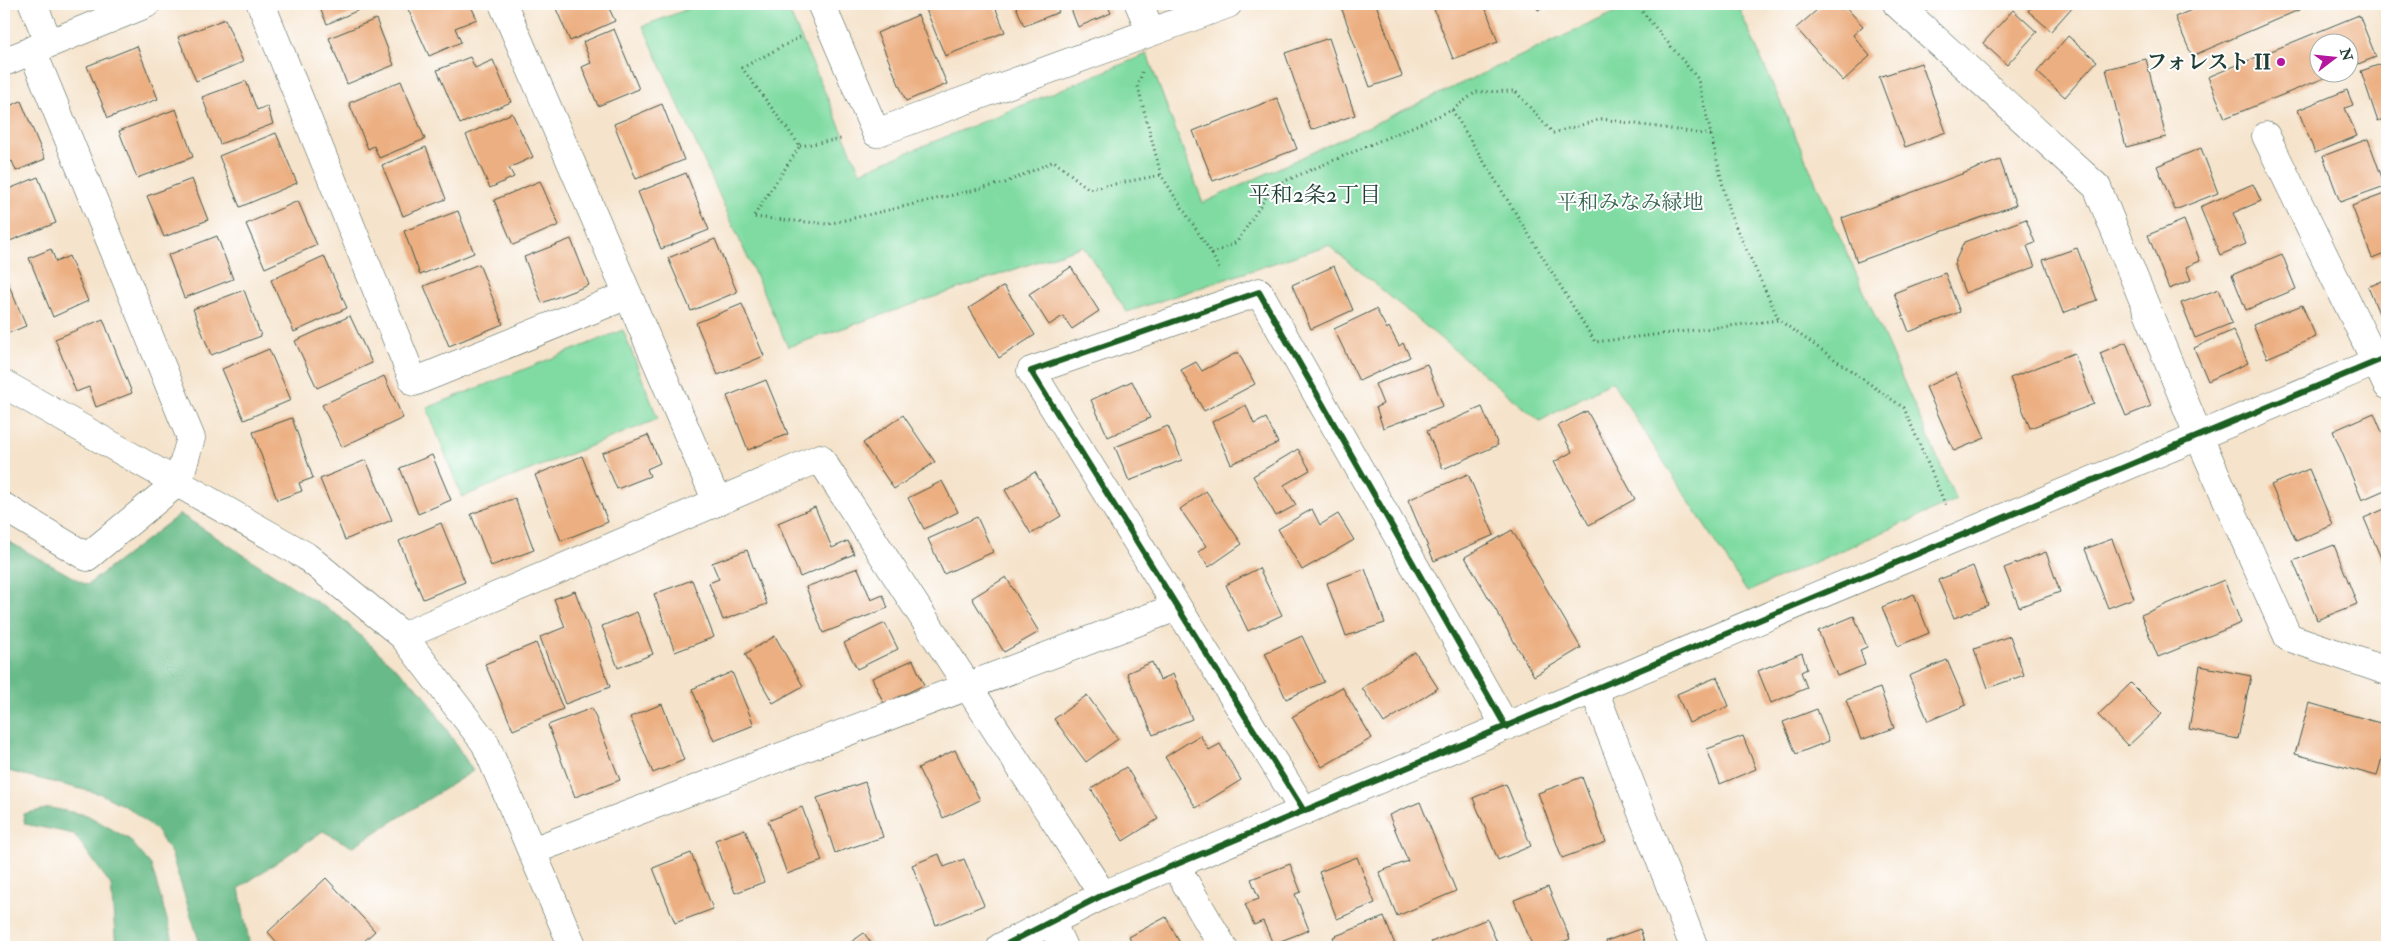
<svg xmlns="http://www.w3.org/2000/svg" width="2391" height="951" font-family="'IM FELL Double Pica','Noto Serif JP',serif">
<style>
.green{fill:#80dba2;stroke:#508c6b}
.forest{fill:#68bb88;stroke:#447c5e}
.building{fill:#ecaf81}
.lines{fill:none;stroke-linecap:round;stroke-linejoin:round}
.minor-casing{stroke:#3f564b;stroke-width:29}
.path{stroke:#3f564b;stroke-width:3;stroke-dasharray:1 4;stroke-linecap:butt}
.minor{stroke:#fff;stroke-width:28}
.cycleway-casing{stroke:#fff;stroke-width:9}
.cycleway{stroke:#1b5e20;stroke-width:6}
.poi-dot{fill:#b5179e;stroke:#fff;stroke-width:2}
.labels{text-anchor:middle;stroke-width:4;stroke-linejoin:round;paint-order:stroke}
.poi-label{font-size:21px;font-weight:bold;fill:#1f3d34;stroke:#fff;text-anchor:end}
.park-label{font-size:21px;fill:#376450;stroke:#fff}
.neighbourhood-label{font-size:22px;fill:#1f3d34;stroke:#fff}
</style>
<rect width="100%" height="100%" fill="#fff"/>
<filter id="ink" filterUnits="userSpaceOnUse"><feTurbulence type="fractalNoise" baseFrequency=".02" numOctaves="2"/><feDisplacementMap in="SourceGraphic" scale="10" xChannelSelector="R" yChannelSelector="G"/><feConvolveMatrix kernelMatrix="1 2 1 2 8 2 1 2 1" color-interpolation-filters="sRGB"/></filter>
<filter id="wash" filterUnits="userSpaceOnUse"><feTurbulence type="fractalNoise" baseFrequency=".0096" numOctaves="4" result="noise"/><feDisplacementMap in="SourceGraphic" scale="20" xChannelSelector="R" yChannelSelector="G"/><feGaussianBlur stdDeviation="1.12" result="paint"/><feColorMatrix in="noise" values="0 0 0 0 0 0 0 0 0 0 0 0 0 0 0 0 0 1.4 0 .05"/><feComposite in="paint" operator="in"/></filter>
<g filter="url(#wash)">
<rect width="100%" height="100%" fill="#f5e3cb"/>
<g class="green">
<path d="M701 4H786L860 172 1147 54 1203 203 1633 4H1737L1956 500 1747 592 1612 381 1540 421 1328 245 1127 312 1083 246 788 347 643 26Z"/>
<path d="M623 330 658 419 462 497 427 408Z"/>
</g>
<g class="forest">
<path d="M180 514 340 617 424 694 473 771 352 847 323 831 239 888 250 947H201L171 853 156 830 130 809 101 794 4 770V539L87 585Z"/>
<path d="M50 808 87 815 129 839 151 865 175 947H116L111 885 74 834 25 824 23 814Z"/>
</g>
<g id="blocks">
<g class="building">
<path d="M318 4H369L370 5 327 24Z"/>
<path d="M415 4H470L477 19 455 28 461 42 429 56 407 7Z"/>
<path d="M554 4H607L615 21 570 41Z"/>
<path d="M933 4H994L1005 32 945 56 925 7Z"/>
<path d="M1015 4H1055L1059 12 1024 26Z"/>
<path d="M1069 4H1107L1111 13 1078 27Z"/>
<path d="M1340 4H1376L1402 76 1370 87Z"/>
<path d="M1432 4H1484L1498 42 1453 59Z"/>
<path d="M1536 4H1555L1538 10Z"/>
<path d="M1824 4H1843L1863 26 1853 35 1870 56 1843 81 1796 28Z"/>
<path d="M2034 4H2075L2051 31 2028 11Z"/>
<path d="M2206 4H2299L2301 9 2192 56 2175 17Z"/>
<path d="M2013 10 2037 32 2007 65 1983 43Z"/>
<path d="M918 15 947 84 906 101 877 33Z"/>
<path d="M2359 15 2376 57 2348 68V42H2318V72L2337 73 2225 118 2208 77Z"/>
<path d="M225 19 243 62 196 81 178 37Z"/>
<path d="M376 19 394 65 347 84 329 38Z"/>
<path d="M614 29 639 89 598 106 582 67 591 63 583 42Z"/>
<path d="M2068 36 2097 61 2065 97 2037 72Z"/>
<path d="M1329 38 1355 115 1311 130 1285 53Z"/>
<path d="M137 46 158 99 108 118 87 66Z"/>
<path d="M470 57 475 68 493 60 511 102 460 124 437 70Z"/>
<path d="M2146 59 2166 137 2126 147 2106 69Z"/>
<path d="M2387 62V118L2378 122 2361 71Z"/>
<path d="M1921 63 1946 132 1905 147 1879 77Z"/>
<path d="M246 81 257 110 267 106 273 124 220 144 202 97Z"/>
<path d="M401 81 425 139 379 158 374 146 368 149 349 103Z"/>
<path d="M2347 90 2353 105 2345 108 2357 136 2315 153 2298 110Z"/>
<path d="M1277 98 1297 149 1213 181 1193 131Z"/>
<path d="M21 101 45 159 16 171 12 161 4 165V108Z"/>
<path d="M662 104 684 160 636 179 614 124Z"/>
<path d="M176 109 193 157 137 178 119 131Z"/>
<path d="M512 113 533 157 509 168 514 177 490 188 466 135Z"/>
<path d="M276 133 297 183 240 207 219 156Z"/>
<path d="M2368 139 2385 186 2340 202 2323 156Z"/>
<path d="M426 147 446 199 403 216 382 165Z"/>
<path d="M2201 148 2218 193 2175 210 2157 166Z"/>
<path d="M2000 160 2016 205 1857 262 1842 218Z"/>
<path d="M686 173 709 230 661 249 638 192Z"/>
<path d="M38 177 56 223 7 242 4 234V191Z"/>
<path d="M192 179 208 220 164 237 147 196Z"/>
<path d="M540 181 559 225 513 245 494 200Z"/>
<path d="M2253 184 2261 201 2233 213 2246 244 2220 255 2200 207Z"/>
<path d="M2387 193V252L2372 258 2352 206Z"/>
<path d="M298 201 317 245 265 268 246 224Z"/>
<path d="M458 211 474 253 420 275 404 231Z"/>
<path d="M2026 219 2035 243 2027 246 2035 267 1965 293 1954 264 1964 242Z"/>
<path d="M2184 220 2200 261 2186 267 2191 280 2169 289 2148 235Z"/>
<path d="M217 236 233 279 184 298 168 255Z"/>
<path d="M571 239 589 285 542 303 524 257Z"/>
<path d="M715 239 737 292 691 311 668 258Z"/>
<path d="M2077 248 2097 300 2063 313 2043 260Z"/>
<path d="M51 249 56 262 69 256 88 301 53 317 29 258Z"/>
<path d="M2282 254 2296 289 2246 310 2232 275Z"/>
<path d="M324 256 347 308 294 332 271 280Z"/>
<path d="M479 264 503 324 449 346 424 286Z"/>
<path d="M1334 266 1353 310 1311 329 1292 285Z"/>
<path d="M1071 267 1099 311 1072 329 1063 316 1049 325 1029 294Z"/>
<path d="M4 273 26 326 4 335Z"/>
<path d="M1945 273 1960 312 1909 332 1894 293Z"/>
<path d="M2387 279V316L2381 318 2368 287Z"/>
<path d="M1004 286 1035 335 999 358 969 308Z"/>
<path d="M2219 289 2232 323 2195 338 2181 303Z"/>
<path d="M244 290 261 336 211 355 193 309Z"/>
<path d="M742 304 764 356 718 375 696 323Z"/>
<path d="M2302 305 2316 337 2267 358 2253 325Z"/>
<path d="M1376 309 1387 329 1389 327 1399 346 1403 343 1410 357 1359 381 1334 329Z"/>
<path d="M350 316 372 363 317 388 295 341Z"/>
<path d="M103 319 132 393 96 407 89 387 76 392 55 339Z"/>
<path d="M2233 330 2248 363 2208 381 2194 348Z"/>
<path d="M2126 342 2151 406 2126 416 2100 353Z"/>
<path d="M269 349 291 400 244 420 222 369Z"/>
<path d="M1238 352 1255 384 1204 411 1181 370 1196 362 1202 371Z"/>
<path d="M2074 353 2094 404 2030 428 2010 378Z"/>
<path d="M1427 364 1443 406 1383 428 1376 407 1383 404 1375 384Z"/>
<path d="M1956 373 1985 438 1954 451 1926 387Z"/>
<path d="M384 376 403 418 342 447 322 405Z"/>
<path d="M766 380 788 434 748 450 727 396Z"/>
<path d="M1132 381 1150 418 1108 437 1091 400Z"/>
<path d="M1246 405 1254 424 1266 418 1278 443 1231 464 1212 422Z"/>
<path d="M1482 407 1498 445 1443 469 1427 431Z"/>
<path d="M1587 411 1635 499 1589 525 1554 462 1572 452 1558 426Z"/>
<path d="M2374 413 2387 444V489L2362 500 2333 431Z"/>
<path d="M903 415 935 462 894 489 863 443Z"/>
<path d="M292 418 313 478 299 483 302 491 277 500 253 432Z"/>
<path d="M1168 426 1182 460 1129 481 1115 447Z"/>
<path d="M648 435 660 463 647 469 650 476 617 489 602 453Z"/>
<path d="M1298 449 1310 470 1284 485 1296 505 1276 516 1253 476Z"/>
<path d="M432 455 451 500 418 514 400 468Z"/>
<path d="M582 456 608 522 561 541 535 475Z"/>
<path d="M366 460 392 520 345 540 320 479Z"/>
<path d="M2309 469 2333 525 2296 541 2271 485Z"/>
<path d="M1035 472 1061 516 1031 534 1005 490Z"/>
<path d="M1468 474 1494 535 1434 561 1408 500Z"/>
<path d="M942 481 958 512 924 529 908 498Z"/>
<path d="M1206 491 1242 544 1209 567 1198 552 1206 546 1180 509Z"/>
<path d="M515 498 534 550 491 566 471 514Z"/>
<path d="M815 507 832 548 848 541 854 554 800 577 778 523Z"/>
<path d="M2387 508V572L2364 518Z"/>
<path d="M1312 509 1320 525 1338 514 1354 540 1302 570 1278 529Z"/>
<path d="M977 517 993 552 944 574 928 539Z"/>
<path d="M441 523 465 582 423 599 399 541Z"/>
<path d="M1512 530 1581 648 1534 676 1465 557Z"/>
<path d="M2112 539 2134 598 2108 608 2085 549Z"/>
<path d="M2334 545 2357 604 2317 620 2293 561Z"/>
<path d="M747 550 767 604 723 620 709 583 719 579 712 563Z"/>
<path d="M2046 552 2060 592 2019 607 2004 568Z"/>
<path d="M1973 566 1988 605 1954 618 1938 580Z"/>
<path d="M858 568 871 600 883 595 888 608 823 633 806 587Z"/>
<path d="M1259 568 1282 615 1248 631 1226 585Z"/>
<path d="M1365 569 1385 623 1346 636 1327 583Z"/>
<path d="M1006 577 1039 632 1004 652 972 598Z"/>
<path d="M692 580 714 637 675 652 654 594Z"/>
<path d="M2224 580 2241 623 2158 657 2141 615Z"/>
<path d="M575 591 610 687 565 704 540 637 565 627 554 599Z"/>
<path d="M1914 594 1929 633 1898 646 1882 607Z"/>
<path d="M637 612 653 654 618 668 602 626Z"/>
<path d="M1854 616 1867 647 1860 650 1865 665 1837 676 1818 631Z"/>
<path d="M885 623 898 649 857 669 844 643Z"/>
<path d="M775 636 803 686 773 703 745 654Z"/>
<path d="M1302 636 1324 682 1286 699 1265 653Z"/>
<path d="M2010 636 2024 675 1988 688 1974 649Z"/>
<path d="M536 643 563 709 513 730 485 664Z"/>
<path d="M1415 652 1438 688 1384 723 1362 688Z"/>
<path d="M1802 653 1807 669 1801 672 1807 688 1771 703 1758 671Z"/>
<path d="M913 660 924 685 884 704 872 678Z"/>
<path d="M1947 660 1966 705 1928 721 1909 676Z"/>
<path d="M1152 662 1160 680 1173 674 1192 719 1153 735 1127 673Z"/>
<path d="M2200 666 2251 676 2238 739 2189 729Z"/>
<path d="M732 672 754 725 714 741 692 689Z"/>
<path d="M1717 677 1729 706 1689 723 1677 694Z"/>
<path d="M2131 683 2162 714 2128 746 2098 715Z"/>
<path d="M1342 687 1372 738 1322 767 1292 717Z"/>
<path d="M1880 688 1894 728 1861 740 1846 700Z"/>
<path d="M1087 695 1118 739 1086 762 1054 719Z"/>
<path d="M2309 703 2387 725V739L2377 776 2295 754Z"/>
<path d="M662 704 684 760 653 773 630 717Z"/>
<path d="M592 708 620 780 575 797 548 725Z"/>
<path d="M1817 709 1829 741 1796 754 1783 722Z"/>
<path d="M1200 735 1209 750 1220 744 1241 780 1196 808 1165 757Z"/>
<path d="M1743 736 1756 769 1720 784 1707 749Z"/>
<path d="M955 750 980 800 943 818 918 768Z"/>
<path d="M1126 767 1158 819 1123 841 1091 789Z"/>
<path d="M1582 777 1606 842 1562 858 1538 793Z"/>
<path d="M865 782 883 837 835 853 817 798Z"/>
<path d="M1506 784 1531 846 1498 860 1473 798Z"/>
<path d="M1420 802 1456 891 1397 916 1379 872 1408 861 1389 815Z"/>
<path d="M802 807 822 861 787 874 768 821Z"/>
<path d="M745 829 764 882 735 893 715 840Z"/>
<path d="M691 853 713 909 675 923 653 868Z"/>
<path d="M939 854 944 867 964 859 984 905 936 925 912 865Z"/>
<path d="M1357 857 1375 903 1337 919 1319 872Z"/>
<path d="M1290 864 1301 892 1295 894 1309 930 1273 944 1263 921 1254 925 1245 904 1259 899 1251 879Z"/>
<path d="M326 878 375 931 358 947H281L268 932Z"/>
<path d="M1548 887 1570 939 1550 947H1533L1514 900Z"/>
<path d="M1166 917 1182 947H1134L1129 937Z"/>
<path d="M1384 917 1396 947H1337L1333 937Z"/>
<path d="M1487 919 1499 947H1434L1431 942Z"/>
<path d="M1640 929 1646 947H1608L1606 941Z"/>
<path d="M864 933 874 947H844Z"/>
</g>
</g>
</g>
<g filter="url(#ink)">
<use href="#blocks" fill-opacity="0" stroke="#3f564b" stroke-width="1"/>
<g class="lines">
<g class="minor-casing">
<g id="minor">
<path d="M33 4 49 43"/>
<path d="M261 4 414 382 628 295"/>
<path d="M503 4 717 502"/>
<path d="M821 4 876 133 1228 4"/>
<path d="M1139 4 1151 32"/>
<path d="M1897 4 2097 187 2199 437 2288 637 2387 671"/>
<path d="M4 62 146 4"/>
<path d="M2266 136 2387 385"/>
<path d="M4 384 306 556 403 636 485 743 573 947"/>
<path d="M4 507 87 557 178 482 191 438 32 50"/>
<path d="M403 636 820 458 1103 895"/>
<path d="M1594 690 1694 947"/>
<path d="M1304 811 1031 371 1259 292 1506 727"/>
<path d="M532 851 1177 607"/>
<path d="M1175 865 1223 947"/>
<path d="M1051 921 1063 947"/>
<path d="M1001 947 1103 895 2387 357"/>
</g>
</g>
<g class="path">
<path d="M1636 4 1698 79 1729 212 1779 320 1904 408 1946 506"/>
<path d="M800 37 742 68 800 146 753 217 828 224 1005 183 1054 161 1089 189 1161 175"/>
<path d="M1142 72 1138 87 1161 175 1212 254 1237 242 1273 186 1452 110 1476 92 1515 91 1553 133 1602 119 1711 135"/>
<path d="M1452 110 1595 342 1779 320"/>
<path d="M800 146 841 139"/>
<path d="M1212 254 1219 269"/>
</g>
<use href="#minor" class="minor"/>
<g class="cycleway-casing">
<g id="cycleway">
<path d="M1304 811 1031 371 1259 292 1506 727"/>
<path d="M1001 947 1103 895 2387 357"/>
</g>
</g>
<use href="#cycleway" class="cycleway"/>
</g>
</g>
<circle class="poi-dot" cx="2281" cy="62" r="5"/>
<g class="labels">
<g class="poi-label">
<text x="2271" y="69">フォレスト II</text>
</g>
<g class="park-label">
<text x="1630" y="209">平和みなみ緑地</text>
</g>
<g class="neighbourhood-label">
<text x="1315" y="202">平和2条2丁目</text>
</g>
</g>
<rect width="2391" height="951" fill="none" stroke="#fff" stroke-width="20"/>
<g transform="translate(2334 58) rotate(74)"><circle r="24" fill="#ffffff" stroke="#a5b1ae"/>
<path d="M0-4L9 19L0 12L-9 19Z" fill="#b5179e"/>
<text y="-8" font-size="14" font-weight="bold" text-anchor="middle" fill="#1f3d34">N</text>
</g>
</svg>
